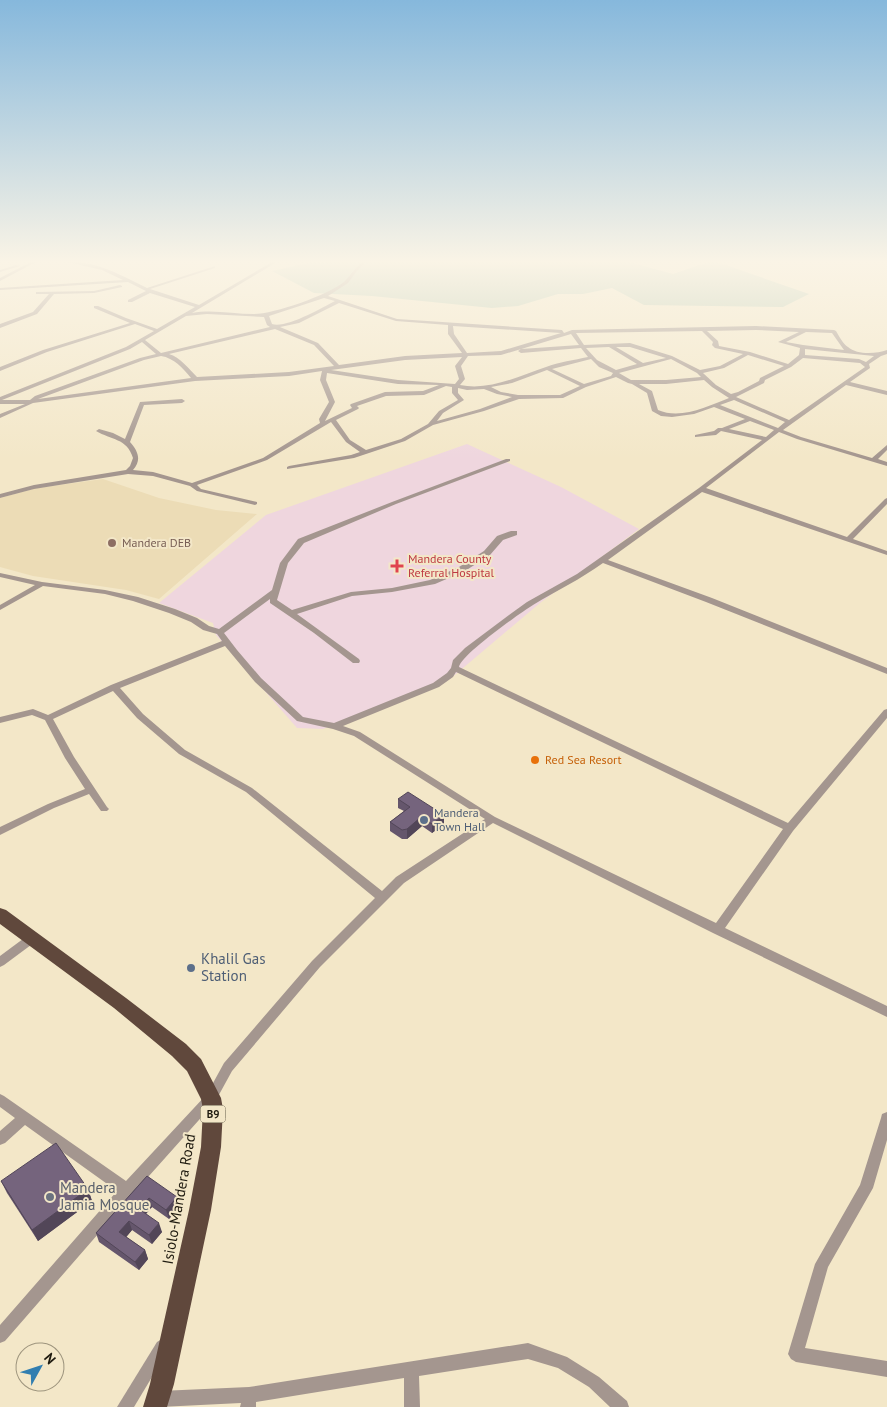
<svg xmlns="http://www.w3.org/2000/svg" width="887" height="1407" font-family="'PT Sans',sans-serif">
<style>
.built{fill:#ecdcb6}
.medical{fill:#efd6de}
.green{fill:#b6cab3}
.lines{fill:none;stroke-linecap:round;stroke-linejoin:round}
.minor{fill:#a4968f;fill-rule:evenodd}
.trunk{fill:#60483c;fill-rule:evenodd}
.wall{fill:#65566c}
.shaded-wall{fill:#524658}
.building{fill:#75647d;stroke:#524658}
.education-dot{fill:#8d6e63;stroke:#f3e7c8;stroke-width:2}
.health-dot{fill:#e0444e;stroke:#f3e7c8;stroke-width:2}
.food-dot{fill:#e8710a;stroke:#f3e7c8;stroke-width:2}
.service-dot{fill:#5c6f8a;stroke:#f3e7c8;stroke-width:2}
.worship-dot{fill:#6b7280;stroke:#f3e7c8;stroke-width:2}
.labels{text-anchor:middle;stroke-width:4;stroke-linejoin:round;paint-order:stroke}
.shield{fill:#f3e7c8;stroke:#5e5846;stroke-width:1}
.shield-label{font-size:11px;font-weight:bold;fill:#1e1a0f}
.education-label{font-size:12px;fill:#785e54;stroke:#f3e7c8;text-anchor:start}
.health-label{font-size:12px;fill:#be3a42;stroke:#f3e7c8;text-anchor:start}
.food-label{font-size:12px;fill:#c56008;stroke:#f3e7c8;text-anchor:start}
.service-label{font-size:12px;fill:#4e5e75;stroke:#f3e7c8;text-anchor:start}
.near-service-label{font-size:15px;fill:#4e5e75;stroke:#f3e7c8;text-anchor:start}
.near-worship-label{font-size:15px;fill:#5b616d;stroke:#f3e7c8;text-anchor:start}
.near-street-label{font-size:15px;fill:#1e1a0f;stroke:#f3e7c8}
</style>
<rect width="100%" height="100%" fill="#f3e7c8"/>
<path class="built" d="M103 479 159 498 216 510 257 514 159 599 126 590 33 576 0 567V498L37 488Z"/>
<path class="medical" d="M467 444 561 487 639 529 540 603 450 679 323 729 297 728 216 635 213 623 159 603 266 515Z"/>
<path class="green" d="M330 262H629L673 274 708 262H717L809 294 783 307 644 305 612 288 583 294H558L518 306 492 308 372 296 314 293 272 271 308 263Z"/>
<g class="lines">
<g class="minor">
<path d="M31 262H36L0 281V278Z"/>
<path d="M67 262C95 260 122 276 147 288L215 266V268L150 289 199 305 272 262H277L192 313C212 309 233 314 254 314 274 314 328 295 344 282 350 276 355 268 362 262H366L356 272 348 283 328 296 397 319 562 330 564 333 572 330 756 326 834 330 836 331C839 336 843 344 848 347 857 355 876 354 887 350V354L881 356 869 364 870 368 850 382 887 391V395L846 385 783 430 801 437 872 458 887 445V450L878 459 887 462V466L797 439 779 432 706 488 847 537 885 499 887 498V504L853 539 887 551V555L702 492 608 560 712 598 887 668V674L706 602 603 563C581 579 556 591 533 605 520 613 461 655 459 667L788 823 884 710 887 709V718L793 831 725 928 887 1006V1017L713 933 493 823 404 883 320 967 232 1071 215 1102 132 1195 5 1341 0 1343V1325L117 1191 25 1125 5 1143 0 1145V1131L15 1118 0 1107V1094L4 1096 126 1181 207 1094 224 1063 312 961 375 898 246 792 179 754 137 718 113 691 53 719 74 757 107 807 109 809 107 811H101L89 794 54 808 0 835V827L48 804 85 789 65 758 45 720 32 715 0 723V717L33 709 48 715 111 685 222 641 217 634 203 630 191 622 169 613 133 601 105 594 43 586 0 610V605L35 585 0 577V573L42 582 105 590 138 597 175 609 197 618 209 626 219 629 272 590 280 563 298 539 392 502 506 459H510V461L396 504 304 543 288 563 277 600 292 610 351 592 392 588 430 580 459 567 484 551 497 536 511 531H517V535L503 540 490 555 465 571 435 584 392 592 352 596 297 614 359 659 360 661 359 663H353L314 633 270 603V599L224 633 237 650 261 678 303 717 334 723 433 683 447 673 451 668 453 660 465 648 509 615 527 602 577 574 699 488 762 440 721 431 716 435 695 437V435L714 431 718 428H722L745 419 714 407 694 414 672 417 661 416 652 411 647 393 632 384 628 383 616 377 586 387 563 398 519 399 484 411 433 425 405 441 354 458 287 469V467L289 466 351 455 360 452 346 442 331 422 267 460 197 485 201 489 257 502V504L255 505 197 491 190 486 153 476 128 474 34 489 0 498V494L34 485 126 470 130 466 133 458C127 438 111 440 96 431L99 429 113 433 125 439 140 402 182 399 185 401 182 403 144 405 130 442C138 451 142 460 133 470L153 472 192 483 263 458 320 423 319 419 329 402 320 380 322 371 289 376 195 381 33 403 0 418V414L25 404H0V397L126 347 154 331 135 324 47 352 0 371V367L43 350 130 323 94 308V306H98L126 318 157 329 195 307 150 293 132 302H128V300L146 291 128 282 0 290V288L123 280 102 270ZM324 298 335 301C322 308 285 329 272 324L269 316ZM339 303 396 321 448 325V334L462 353 405 356 339 365 318 343 280 327 299 323ZM207 314 264 317 267 325 270 327 161 353 145 340 186 316ZM453 326 561 333 501 351 467 353 454 334ZM275 329 314 345 334 366 289 372 197 377C189 369 180 357 169 354ZM756 330 799 332 778 342 800 348 799 355 788 364 750 352 719 346 718 341 707 331ZM702 331 713 342 712 345 715 348 743 354 720 366 700 370 672 356 630 343 584 345 576 333ZM806 332 832 333 844 350 803 345 786 342ZM571 334 579 345 521 349 518 351 521 353 581 348 588 357C574 360 559 362 546 367 519 376 490 391 460 385L465 379 461 366 468 356 501 355ZM142 342 156 354 140 358 35 396 30 400H2L130 349ZM609 347 637 364 616 370 597 360 586 348ZM616 347H630L666 358 643 363ZM805 349 874 356 866 362 859 359 805 355ZM748 355 784 366 760 378 759 381 738 392 731 394 716 385 703 373 724 368ZM161 356C174 358 183 368 191 378L38 399 144 360ZM462 357 455 366 459 379 455 384 398 380 331 370 405 360ZM803 358 860 363 865 367 789 420 736 397 764 383 765 380 791 367ZM591 359 599 367 613 373 611 376 584 384 552 369ZM671 359 697 373 701 377 666 380H631L619 373ZM547 370 580 386 560 395H518L501 392 491 387 512 383ZM327 373 398 384 439 385 423 391 385 392 351 404 350 405 352 408 325 421 335 402 326 380ZM704 380 712 387 729 398C708 406 681 420 658 410L652 391 639 384H666ZM446 386 452 387V393L458 400 439 411 428 424 401 439 366 450 350 440 336 420 358 409 359 408 357 406 386 396 424 395ZM458 388 467 390 484 389 497 394 512 397 480 409 437 421 443 413 464 400 458 393ZM734 400 785 422 778 428 720 405ZM750 421 774 430 766 437 729 429ZM225 646 255 682 297 721 333 729 354 736 485 819 396 877 382 891 252 788 185 750 143 714 120 688ZM456 672 783 829 716 923 495 817 360 732 343 726 439 687 453 677Z"/>
<path d="M16 265 20 266 0 272V270Z"/>
<path d="M120 285 122 286V287L94 293 54 294 37 314 0 328V324L33 312 49 294H36V292L94 291Z"/>
<path d="M31 935 35 936 37 939 35 942 4 965 0 967V956L27 936Z"/>
<path d="M887 1112V1140L873 1188 828 1267 805 1348 887 1361V1377L796 1362 791 1359 788 1354 815 1264 860 1185 881 1118 882 1114Z"/>
<path d="M162 1339 167 1342 170 1347 134 1407H117L157 1342Z"/>
<path d="M528 1343 567 1357 599 1377 627 1401 629 1407H610L589 1387 558 1368 528 1359 419 1376 420 1407H404V1378L256 1402V1407H240L241 1403 160 1407 154 1405 152 1399 154 1393 160 1391 249 1387Z"/>
</g>
<path class="trunk" d="M0 908 6 910 126 998 186 1044 201 1059 221 1098 223 1109 221 1147 211 1210 174 1384 167 1407H143L150 1384 189 1210 201 1147 203 1109 201 1099 187 1071 172 1056 114 1008 0 924Z"/>
</g>
<g class="wall">
<path d="M398 799 444 824 432 833 422 826 407 839H402L390 831V822L404 811 398 808Z"/>
<path d="M147 1176 180 1206 169 1219 152 1207 146 1214 162 1232 152 1244 132 1230 126 1237 145 1250 148 1259 139 1270 99 1242 96 1233Z"/>
<path d="M1 1181 88 1189 92 1201 38 1241 7 1193Z"/>
</g>
<g class="shaded-wall">
<path d="M444 815V824L432 833V824Z"/>
<path d="M421 817 422 826 407 839V829Z"/>
<path d="M88 1189 92 1201 38 1241 32 1230Z"/>
<path d="M177 1197 180 1206 169 1219 166 1210Z"/>
<path d="M149 1198 152 1207 142 1218 139 1209Z"/>
<path d="M129 1221 132 1230 123 1241 119 1232Z"/>
<path d="M159 1223 162 1232 152 1244 149 1235Z"/>
<path d="M145 1250 148 1259 139 1270 135 1262Z"/>
</g>
<g class="building">
<path d="M408 792 444 815 432 824 421 817 407 829 402 830 390 822 410 807 398 799Z"/>
<path d="M56 1143 88 1189 32 1230 1 1181Z"/>
<path d="M147 1176 177 1197 166 1210 149 1198 139 1209 159 1223 149 1235 129 1221 119 1232 145 1250 135 1262 96 1233Z"/>
</g>
<linearGradient id="sky" x2="0" y2="1"><stop stop-color="#86b8dc"/><stop offset="0.57" stop-color="#faf4e6"/><stop offset="1" stop-color="#faf4e6" stop-opacity="0"/></linearGradient>
<rect width="887" height="459" fill="url(#sky)"/>
<circle class="education-dot" cx="112" cy="543" r="5"/>
<path class="health-dot" d="M394.5 558.5h5v5h5v5h-5v5h-5v-5h-5v-5h5z"/>
<circle class="food-dot" cx="535" cy="760" r="5"/>
<g class="service-dot">
<circle cx="424" cy="820" r="5"/>
<circle cx="191" cy="968" r="5"/>
</g>
<circle class="worship-dot" cx="50" cy="1197" r="5"/>
<g class="labels">
<rect class="shield" x="200.5" y="1105.5" width="25" height="17" rx="4"/>
<g class="shield-label">
<text x="213" y="1118">B9</text>
</g>
<g class="education-label">
<text x="122" y="547">Mandera DEB</text>
</g>
<g class="health-label">
<text x="408" y="563">Mandera County<tspan x="408" dy="14">Referral Hospital</tspan></text>
</g>
<g class="food-label">
<text x="545" y="764">Red Sea Resort</text>
</g>
<g class="service-label">
<text x="434" y="817">Mandera<tspan x="434" dy="14">Town Hall</tspan></text>
</g>
<g class="near-service-label">
<text x="201" y="964">Khalil Gas<tspan x="201" dy="17">Station</tspan></text>
</g>
<g class="near-worship-label">
<text x="60" y="1193">Mandera<tspan x="60" dy="17">Jamia Mosque</tspan></text>
</g>
<g class="near-street-label">
<text transform="translate(179 1199) rotate(-80)" y="5">Isiolo-Mandera Road</text>
</g>
</g>
<g transform="translate(40 1367) rotate(50)"><circle r="24" fill="#f3e7c8" stroke="#9e957e"/>
<path d="M0-4L9 19L0 12L-9 19Z" fill="#317eb0"/>
<text y="-8" font-size="14" font-weight="bold" text-anchor="middle" fill="#1e1a0f">N</text>
</g>
</svg>
